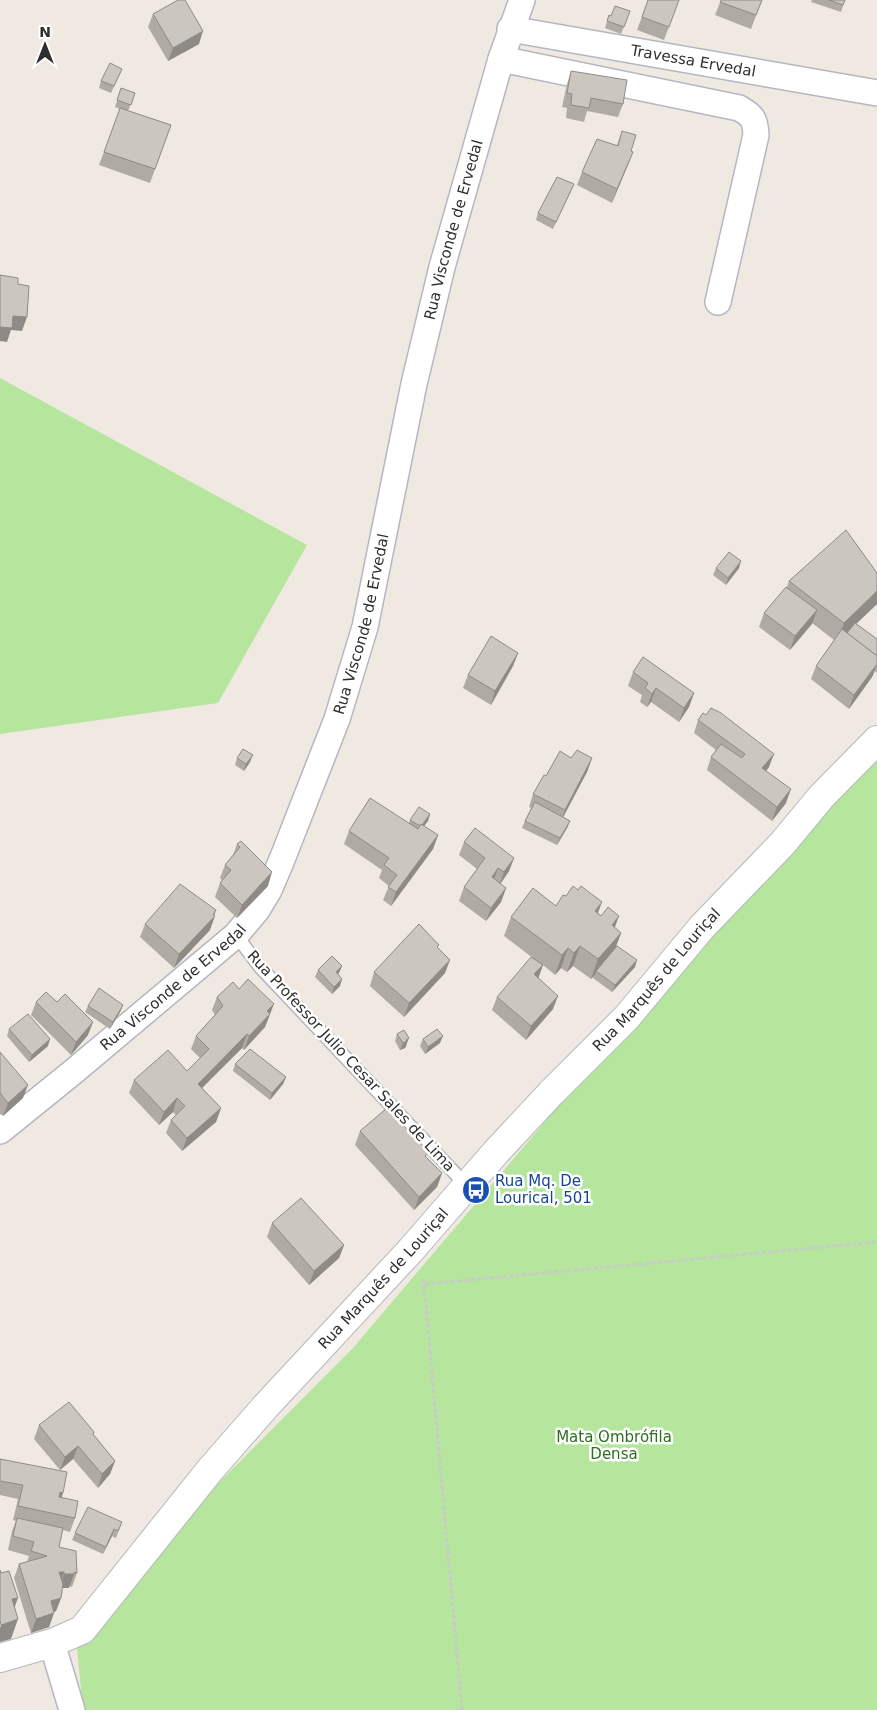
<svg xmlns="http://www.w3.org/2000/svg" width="877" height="1710" font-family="'DejaVu Sans',sans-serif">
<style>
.green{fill:#b6e59e}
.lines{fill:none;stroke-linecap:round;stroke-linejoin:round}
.service-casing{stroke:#b4b7c1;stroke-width:15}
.minor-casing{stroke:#b4b7c1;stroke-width:28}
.secondary-casing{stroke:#b4b7c1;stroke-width:30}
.path{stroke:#c9c9c9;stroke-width:3;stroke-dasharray:4 2.5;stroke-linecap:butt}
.service{stroke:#fff;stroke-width:12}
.minor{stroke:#fff;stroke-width:25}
.secondary{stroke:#fff;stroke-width:28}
.wall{fill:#afaba4}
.shaded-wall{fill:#8e8b86}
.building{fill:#cbc7bf;stroke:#8e8b86}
.labels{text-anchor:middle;stroke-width:5;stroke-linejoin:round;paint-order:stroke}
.street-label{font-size:15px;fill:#2e2e2e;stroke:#fff}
.transit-label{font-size:15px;fill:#164399;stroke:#fff;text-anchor:start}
.park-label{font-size:15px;fill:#2c6e1b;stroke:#fff}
</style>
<rect width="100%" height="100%" fill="#efe9e1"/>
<g class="green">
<path d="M0 378 307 545 218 703 0 734Z"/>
<path d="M877 735V1710H83L75 1627 353 1348 867 742Z"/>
</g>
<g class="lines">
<g class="service-casing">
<path id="service" d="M236 935 260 967 467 1186"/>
</g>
<g class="minor-casing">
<g id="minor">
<path id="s1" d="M510 29 877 93"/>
<path d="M501 59 739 108C753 116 755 119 756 135L718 302"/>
<path id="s2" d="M0 1131 73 1072 236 935 257 910 269 890 281 862 337 719 365 627 414 384 442 267 501 59 522 0"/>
<path d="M52 1643 72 1710"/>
</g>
</g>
<g class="secondary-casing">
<g id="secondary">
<path id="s3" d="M0 1658 52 1643 82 1630 210 1470 265 1407 410 1251 496 1152 551 1093 627 1017 702 927 782 844 821 797 877 740"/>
</g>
</g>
<g class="path">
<path d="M422 1279 424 1284 462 1710"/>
<path d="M425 1284 877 1242"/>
</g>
<use href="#service" class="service"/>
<use href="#minor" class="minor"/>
<use href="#secondary" class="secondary"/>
</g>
<g class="wall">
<path d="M648 0H679L664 40 637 30Z"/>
<path d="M721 0H762L751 29 715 15Z"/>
<path d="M812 0H845L841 12 811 2Z"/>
<path d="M630 11 621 34 605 28 609 15 611 16Z"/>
<path d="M153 14 199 44 168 61 148 27Z"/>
<path d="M122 69 111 93 99 88 101 81Z"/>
<path d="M571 71 623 104 618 117 587 111 584 122 566 118 567 108 562 107 567 84Z"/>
<path d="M121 88 135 93 128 111 171 125 150 183 99 165 120 109 115 107Z"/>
<path d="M622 131 631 151 633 152 612 203 577 185 582 172 617 145Z"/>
<path d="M574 184 571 191 553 229 536 220 538 213Z"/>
<path d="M716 568H739L726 585 713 575Z"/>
<path d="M789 581 877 604 856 624 877 639V673L875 671 872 677 849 709 811 679 816 666 834 640 812 623 790 650 759 627 764 613 787 587Z"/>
<path d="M518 653 513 666 491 705 463 688 468 675Z"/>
<path d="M633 672 694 693 689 707 679 722 651 702 647 707 640 702 642 695 628 686Z"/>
<path d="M698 720 769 767 766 771 786 803 772 821 707 770 711 757 716 750 694 733Z"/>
<path d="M237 758 250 762 244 771 235 765Z"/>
<path d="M571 758H592L587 772 563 817 570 821 567 828 557 845 522 828 525 821 531 808 529 807 533 794 546 776Z"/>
<path d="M430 814 428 821 424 826 438 835 433 849 391 906 383 900 389 886 379 878 382 870 344 844 349 831 409 823 410 820Z"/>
<path d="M241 841 268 886 237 918 215 897 220 883 222 880 220 878 225 865 233 855 237 844Z"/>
<path d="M464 842 514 858 509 871 500 884 506 888 501 902 486 921 459 901 464 887 477 869 459 855Z"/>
<path d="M556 906 598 913 621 933 615 949 635 967 612 992 593 978 595 975 591 979 573 966 567 972 561 968 555 975 543 965 538 978 553 1009 526 1040 492 1010 497 997 533 958 504 936 511 917Z"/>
<path d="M145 924 210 930 174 968 140 937Z"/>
<path d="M438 948 445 973 404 1017 370 986 374 972Z"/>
<path d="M342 966 338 974 340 986 332 994 315 977 318 970Z"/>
<path d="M239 989 269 1017 265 1027 244 1050 242 1048 202 1088 221 1108 216 1122 182 1151 166 1133 171 1120 176 1115 173 1112 159 1125 129 1093 134 1080 187 1071 200 1058 191 1049 196 1036 215 1015 212 1010 217 997Z"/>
<path d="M36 1002 88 1035 71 1055 31 1015Z"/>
<path d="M123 1005 120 1012 110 1029 85 1012 88 1006Z"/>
<path d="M9 1029 48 1046 29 1062 7 1036Z"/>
<path d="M397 1034 407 1045 405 1048 400 1050 395 1041Z"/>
<path d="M423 1039 440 1043 425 1054 420 1046Z"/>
<path d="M0 1052 23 1098 3 1116 0 1113Z"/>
<path d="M235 1064 286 1077 283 1084 270 1100 233 1071Z"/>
<path d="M360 1131 427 1158 442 1173 437 1187 414 1210 355 1145Z"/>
<path d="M272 1223 344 1245 339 1258 309 1285 267 1237Z"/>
<path d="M39 1425 94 1432 93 1435 115 1461 110 1474 98 1488 73 1459 60 1470 34 1439Z"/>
<path d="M0 1459 62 1497 75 1518 70 1532 63 1530 59 1547 77 1573 72 1587 69 1586V1588H62L61 1598 56 1611 54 1612 49 1627 31 1633 14 1578 19 1564 27 1562 29 1556 8 1550 12 1531 16 1521 13 1520 18 1499 0 1495Z"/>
<path d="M122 1522 116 1538 112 1536 103 1554 72 1540 75 1533Z"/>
</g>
<g class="shaded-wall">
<path d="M203 31 199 44 168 61 173 48Z"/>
<path d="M633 152 628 165 612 203 617 189Z"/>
<path d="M13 316 27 317 22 331 11 330 7 342 0 341V327Z"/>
<path d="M741 561 739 568 726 585 728 578Z"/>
<path d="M877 591V604L837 642 844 623Z"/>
<path d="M817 610 812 624 790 650 795 636Z"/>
<path d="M518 653 513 666 491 705 495 691Z"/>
<path d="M877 664 872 677 849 709 854 695Z"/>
<path d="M656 688 651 702 647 707 652 694Z"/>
<path d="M694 693 689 707 679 722 684 708Z"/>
<path d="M774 754 769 767 758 781 762 768Z"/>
<path d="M253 755 250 762 244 771 246 764Z"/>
<path d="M592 758 587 772 560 823 565 810Z"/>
<path d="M791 789 786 803 772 821 777 807Z"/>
<path d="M430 814 428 821 418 834 421 827Z"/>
<path d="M570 821 567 828 557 845 560 838Z"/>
<path d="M438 835 433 849 391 906 396 892Z"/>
<path d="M514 858 509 871 499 886 504 872Z"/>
<path d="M498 868 493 882 492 877Z"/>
<path d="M272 872 268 886 237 918 242 905Z"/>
<path d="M506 888 501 902 486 921 491 908Z"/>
<path d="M602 902 595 921V911Z"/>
<path d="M216 910 213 919 215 916 210 930 174 968 179 954 213 915Z"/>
<path d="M619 916 612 935V925Z"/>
<path d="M621 933 614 952 596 971 595 975 591 979 598 959Z"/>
<path d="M580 946 573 966 567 972 574 953Z"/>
<path d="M568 948 561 968 555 975 562 955Z"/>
<path d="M450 960 445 973 404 1017 409 1003Z"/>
<path d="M637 960 635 967 612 992 615 985Z"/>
<path d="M543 965 538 979 534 974Z"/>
<path d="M342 966 339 973 334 979 336 972Z"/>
<path d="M342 979 340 986 332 994 334 987Z"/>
<path d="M558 996 553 1009 526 1040 531 1026Z"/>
<path d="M274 1004 265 1027 244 1050 249 1036 267 1011Z"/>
<path d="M123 1005 120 1012 110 1029 113 1022Z"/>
<path d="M93 1022 88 1035 71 1055 76 1042Z"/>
<path d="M247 1034 242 1048 193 1097 198 1084Z"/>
<path d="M443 1036 440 1043 425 1054 428 1047Z"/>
<path d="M409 1038 405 1048 400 1050 403 1043Z"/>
<path d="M50 1039 48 1046 29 1062 32 1055Z"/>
<path d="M286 1077 283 1084 270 1100 272 1093Z"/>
<path d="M28 1085 23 1098 3 1116 8 1103Z"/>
<path d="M177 1098 173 1112 159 1125 164 1112Z"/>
<path d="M221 1108 216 1122 182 1151 187 1138Z"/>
<path d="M442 1173 437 1187 414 1210 419 1197Z"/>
<path d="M344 1245 339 1258 309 1285 314 1271Z"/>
<path d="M78 1446 73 1459 60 1470 65 1457Z"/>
<path d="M115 1461 110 1474 98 1488 102 1474Z"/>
<path d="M60 1492 63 1493 59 1506Z"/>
<path d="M114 1529 112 1536 103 1554 106 1547Z"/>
<path d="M59 1572H64L59 1586Z"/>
<path d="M64 1574H74L69 1588H59Z"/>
<path d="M18 1598 11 1617 12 1599Z"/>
<path d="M61 1598 56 1611 47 1615 51 1601Z"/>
<path d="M54 1613 49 1627 31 1633 36 1619Z"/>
<path d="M18 1619 11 1639 0 1642V1628L1 1625Z"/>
</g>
<g class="building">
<path d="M178 0H185L203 31 173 48 153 14Z"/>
<path d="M648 0H679L669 27 642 17Z"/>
<path d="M721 0H762L756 15 720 2Z"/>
<path d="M829 0H845L843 5Z"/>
<path d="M615 6 630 11 624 27 607 21 609 15 611 16Z"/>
<path d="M110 63 122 69 114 86 101 81Z"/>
<path d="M571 71 627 80 623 104 591 98 589 108 571 105 572 94 567 93Z"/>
<path d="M121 88 135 93 131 105 117 100Z"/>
<path d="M120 108 171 125 155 169 104 152Z"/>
<path d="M622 131 636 135 631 151 633 152 617 189 582 172 597 139 618 146Z"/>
<path d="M557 177 574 184 556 222 538 213Z"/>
<path d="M0 275 18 278V284L29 286 27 317 13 316 12 328 0 327Z"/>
<path d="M846 530 877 573V591L844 623 789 581Z"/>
<path d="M729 552 741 561 728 578 716 568Z"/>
<path d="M786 587 817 610 795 636 764 613Z"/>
<path d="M855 623 877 639V656L847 633Z"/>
<path d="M842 629 877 656V664L854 695 816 666Z"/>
<path d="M491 636 518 653 495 691 468 675Z"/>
<path d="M643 657 694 693 684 708 656 688 652 694 645 688 648 683 633 672Z"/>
<path d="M711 708 721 713 774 754 762 768 791 789 777 807 711 757 721 744 742 758 745 754 698 720 703 713 706 715Z"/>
<path d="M243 749 253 755 246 764 237 758Z"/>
<path d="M577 750 592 758 565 810 533 794 544 775 546 776 560 751 571 758Z"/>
<path d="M370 798 418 829 421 824 438 835 396 892 388 887 397 875 384 865 389 858 349 831Z"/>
<path d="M535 802 570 821 560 838 525 821Z"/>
<path d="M419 807 430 814 422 825 421 824 420 826 410 820Z"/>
<path d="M475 828 514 858 504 872 498 868 492 877 506 888 491 908 464 887 485 858 464 842Z"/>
<path d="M241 841 272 872 242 905 220 883 231 870 225 865 240 847 237 844Z"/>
<path d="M180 884 216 910 213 915 215 916 179 954 145 924Z"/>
<path d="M573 886 578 890 581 886 602 902 595 911 601 916 608 907 619 916 612 925 621 933 598 959 580 946 574 953 568 948 562 955 511 917 533 888 556 906 563 895 566 896Z"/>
<path d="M419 924 439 945 437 947 450 960 409 1003 374 972Z"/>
<path d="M617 946 637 960 615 985 596 971Z"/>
<path d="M332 956 342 966 336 972 342 979 334 987 318 970Z"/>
<path d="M531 957 543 965 534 974 558 996 531 1026 497 997Z"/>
<path d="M248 979 274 1004 267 1011 270 1014 249 1036 247 1034 198 1084 221 1108 187 1138 171 1120 185 1106 177 1098 164 1112 134 1080 168 1050 187 1071 209 1049 196 1036 223 1006 217 997 233 982 239 989Z"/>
<path d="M99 988 123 1005 113 1022 88 1006Z"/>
<path d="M46 992 57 1002 65 994 93 1022 76 1042 36 1002Z"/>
<path d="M28 1014 50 1039 32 1055 9 1029Z"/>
<path d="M437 1029 443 1036 428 1047 423 1039Z"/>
<path d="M404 1030 409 1038 406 1040 407 1041 403 1043 397 1034Z"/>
<path d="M250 1049 286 1077 272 1093 235 1064Z"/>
<path d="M0 1052 28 1085 8 1103 0 1093Z"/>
<path d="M387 1108 429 1152 425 1156 442 1173 419 1197 360 1131Z"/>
<path d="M301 1198 344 1245 314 1271 272 1223Z"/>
<path d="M69 1402 94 1432 93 1434 115 1461 102 1474 78 1446 65 1457 39 1425Z"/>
<path d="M0 1459 67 1472 63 1493 60 1492 59 1497 78 1501 75 1518 18 1506 23 1485 0 1481Z"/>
<path d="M88 1507 122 1522 118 1531 114 1529 106 1547 75 1533Z"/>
<path d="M17 1518 63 1528 59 1547 76 1551 77 1573 74 1572V1574H64V1572H59L63 1584 61 1598 51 1601 54 1613 36 1619 19 1564 47 1556 31 1551 34 1542 13 1536Z"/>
<path d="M0 1570 1 1573 9 1571 18 1598 12 1599 18 1619 1 1625 0 1620Z"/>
</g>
<defs>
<g id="bus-disc" transform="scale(1.4375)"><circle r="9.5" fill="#1a4fb4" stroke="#fff"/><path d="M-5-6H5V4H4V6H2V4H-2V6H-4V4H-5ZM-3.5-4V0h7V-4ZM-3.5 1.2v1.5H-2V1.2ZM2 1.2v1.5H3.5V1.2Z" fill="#fff"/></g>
</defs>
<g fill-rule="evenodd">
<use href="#bus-disc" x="476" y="1190"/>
</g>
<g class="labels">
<g class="street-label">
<text dy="5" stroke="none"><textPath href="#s1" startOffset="186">Travessa Ervedal</textPath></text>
<text dy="5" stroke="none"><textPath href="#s2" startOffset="1050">Rua Visconde de Ervedal</textPath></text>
<text dy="5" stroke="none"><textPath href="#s2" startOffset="645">Rua Visconde de Ervedal</textPath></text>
<text dy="5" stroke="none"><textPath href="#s3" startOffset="955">Rua Marquês de Louriçal</textPath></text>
<text dy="5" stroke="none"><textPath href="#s2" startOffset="225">Rua Visconde de Ervedal</textPath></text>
<text transform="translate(351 1061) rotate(47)" y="5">Rua Professor Julio Cesar Sales de Lima</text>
<text dy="5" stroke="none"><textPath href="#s3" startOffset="550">Rua Marquês de Louriçal</textPath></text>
</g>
<g class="transit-label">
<text x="495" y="1186">Rua Mq. De<tspan x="495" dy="17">Lourical, 501</tspan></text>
</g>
<g class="park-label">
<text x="614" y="1442">Mata Ombrófila<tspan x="614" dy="17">Densa</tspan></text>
</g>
</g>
<g transform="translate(45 45)" stroke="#ffffff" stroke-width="4" paint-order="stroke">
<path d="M0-4L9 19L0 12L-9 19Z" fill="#2e2e2e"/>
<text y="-8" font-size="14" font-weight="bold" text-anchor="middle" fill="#2e2e2e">N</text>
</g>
</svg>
